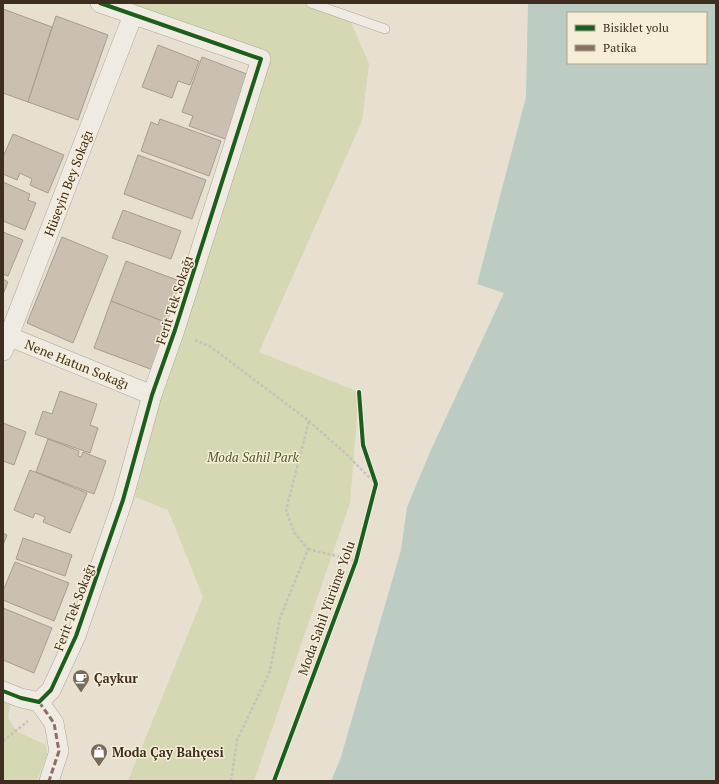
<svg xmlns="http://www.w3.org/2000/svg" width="719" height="784" font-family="'PT Serif',serif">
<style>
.green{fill:#d6d7b3}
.water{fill:#bcccc2;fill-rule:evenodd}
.building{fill:#cbbfb2;stroke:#a89c90}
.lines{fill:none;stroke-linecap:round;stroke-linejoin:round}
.lane-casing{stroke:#ada599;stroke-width:10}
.street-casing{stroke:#ada599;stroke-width:20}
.path{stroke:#c8c2b9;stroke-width:2.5;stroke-dasharray:3 2;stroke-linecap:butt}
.lane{stroke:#efebe3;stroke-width:9}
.street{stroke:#efebe3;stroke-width:19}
.quiet{stroke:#8d6e63;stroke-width:3;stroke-dasharray:6 3;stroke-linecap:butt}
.cycleway-casing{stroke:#f7eed8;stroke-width:6}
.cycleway{stroke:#1b5e20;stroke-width:4}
.labels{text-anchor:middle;stroke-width:3;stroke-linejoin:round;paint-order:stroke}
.street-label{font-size:13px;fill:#3d2e20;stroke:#f7eed8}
.park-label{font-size:13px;font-style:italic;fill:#4d5a26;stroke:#f7eed8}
.poi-label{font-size:13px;font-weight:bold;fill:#3d2e20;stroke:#f7eed8;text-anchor:start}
</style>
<rect width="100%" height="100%" fill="#e7e0d1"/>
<g class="green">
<path d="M103 3H301L351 22 369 64 362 121 259 352 359 392 350 503 254 781H128L203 597 168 510 135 497 175 330 261 59Z"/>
<path d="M3 696 11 698 8 718 16 731 46 745 47 755 37 781H3Z"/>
</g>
<path class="water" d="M528 3H716V781H331L340 760 401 550 407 507 430 452 504 293 477 284 526 97ZM568 13H706V63H568Z"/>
<g class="building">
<path d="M3 9 52 27 28 102 3 93Z"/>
<path d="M56 16 108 35 78 120 28 102Z"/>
<path d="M158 45 199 61 190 85 178 81 172 98 142 87Z"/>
<path d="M202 57 252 76 228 140 189 126 193 116 182 112Z"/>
<path d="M160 119 221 141 209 176 141 151 151 122 158 125Z"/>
<path d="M13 134 64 155 48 193 30 185 32 179 20 173 17 180 3 174V157Z"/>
<path d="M138 155 206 180 192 219 124 194Z"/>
<path d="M3 182 30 194 28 200 36 203 25 230 3 221Z"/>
<path d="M123 210 181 231 171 259 112 238Z"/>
<path d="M3 232 23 240 8 276 3 274Z"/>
<path d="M62 237 108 256 73 343 27 323Z"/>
<path d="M126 261 185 283 170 324 111 301Z"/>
<path d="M3 279 8 282 3 294Z"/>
<path d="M111 301 170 324 153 370 94 348Z"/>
<path d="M60 391 97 404 90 425 98 428 90 453 35 434 43 411 52 414Z"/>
<path d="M3 423 26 432 14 465 3 461Z"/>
<path d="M48 439 79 451 78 456 81 457 83 452 106 461 94 494 36 472Z"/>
<path d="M30 470 87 493 70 533 43 522 45 517 35 513 33 518 14 510Z"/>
<path d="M3 533 7 535 3 545Z"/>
<path d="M23 538 72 555 65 576 16 559Z"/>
<path d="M15 562 69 583 54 621 3 600V591Z"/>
<path d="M3 608 52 628 34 673 3 660Z"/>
</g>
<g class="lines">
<g class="lane-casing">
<path id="lane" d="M311 3 385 29"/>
</g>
<g class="street-casing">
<g id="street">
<path d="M3 334 152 395"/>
<path d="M3 351 133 15"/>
<path d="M3 691 21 698 39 702"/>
<path d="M39 702 51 690 76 636 123 500 152 395 175 330 261 59 100 3"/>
<path d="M39 702 54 723 59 751 49 781"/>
</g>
</g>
<g class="path">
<path d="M195 340 211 347 309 421 345 453 376 484"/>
<path d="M308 549 356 561"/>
<path d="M3 741 28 721"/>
<path d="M231 781 237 740 270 671 280 618 308 549 294 532 286 510 309 421"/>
</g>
<use href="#lane" class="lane"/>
<use href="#street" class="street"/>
<path class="quiet" d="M39 702 54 723 59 751 49 781"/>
<g class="cycleway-casing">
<g id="cycleway">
<path d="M3 691 21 698 39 702 51 690 76 636 123 500 152 395 175 330 261 59 100 3"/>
<path d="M274 781 356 561 376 484 363 445 359 392"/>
</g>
</g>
<use href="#cycleway" class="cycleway"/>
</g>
<defs>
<g id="cafe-pin" transform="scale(0.9)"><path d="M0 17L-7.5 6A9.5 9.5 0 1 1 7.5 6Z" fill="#786c5e" stroke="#f7eed8"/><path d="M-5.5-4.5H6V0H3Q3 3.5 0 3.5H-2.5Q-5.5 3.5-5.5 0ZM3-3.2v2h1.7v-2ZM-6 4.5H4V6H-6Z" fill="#fff"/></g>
<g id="shop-pin" transform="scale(0.9)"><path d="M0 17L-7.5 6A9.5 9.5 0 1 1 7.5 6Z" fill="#786c5e" stroke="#f7eed8"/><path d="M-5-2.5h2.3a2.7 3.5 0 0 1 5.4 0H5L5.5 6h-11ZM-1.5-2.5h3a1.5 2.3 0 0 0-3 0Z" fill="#fff"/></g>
</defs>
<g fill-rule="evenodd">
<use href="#cafe-pin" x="81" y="678"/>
<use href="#shop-pin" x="99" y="752"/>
</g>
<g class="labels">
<g class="street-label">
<text transform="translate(68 183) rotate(-69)" y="5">Hüseyin Bey Sokağı</text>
<text transform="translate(174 300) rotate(-72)" y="5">Ferit Tek Sokağı</text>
<text transform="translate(77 364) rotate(22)" y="5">Nene Hatun Sokağı</text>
<text transform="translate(74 607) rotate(-69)" y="5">Ferit Tek Sokağı</text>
<text transform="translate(326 608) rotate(-70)" y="5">Moda Sahil Yürüme Yolu</text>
</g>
<g class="park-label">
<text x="253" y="462">Moda Sahil Park</text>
</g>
<g class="poi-label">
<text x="94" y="683">Çaykur</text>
<text x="112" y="757">Moda Çay Bahçesi</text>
</g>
</g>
<rect width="719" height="784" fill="none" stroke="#3d2e20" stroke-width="8"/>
<rect x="567" y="12" width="140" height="52" fill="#f7eed8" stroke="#ada18e"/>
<rect x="575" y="25" width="20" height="6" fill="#1b5e20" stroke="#ada18e"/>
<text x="603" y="32" font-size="12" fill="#3d2e20">Bisiklet yolu</text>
<rect x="575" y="45" width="20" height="6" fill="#8d6e63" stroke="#ada18e"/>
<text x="603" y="52" font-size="12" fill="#3d2e20">Patika</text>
</svg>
